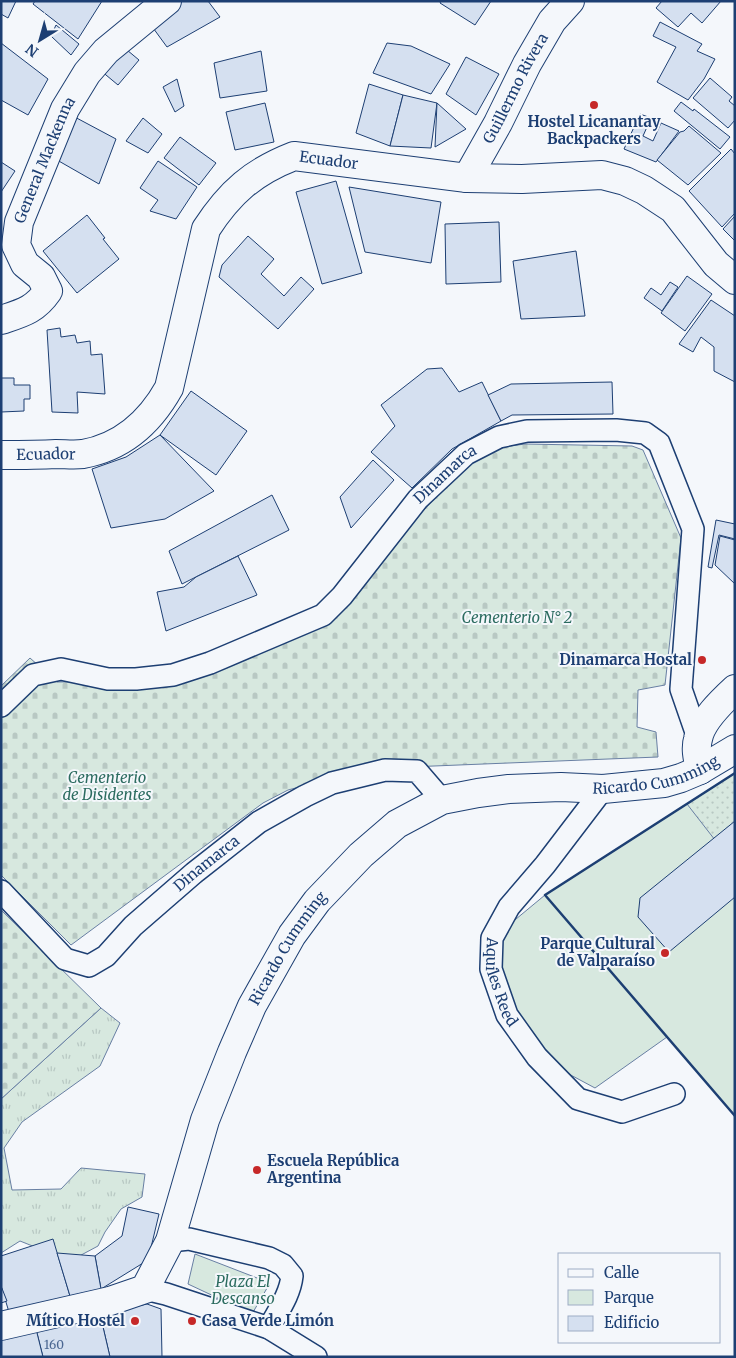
<svg xmlns="http://www.w3.org/2000/svg" width="736" height="1358" font-family="Merriweather,serif">
<style>
.grass{fill:url(#grass-tufts);stroke:#687fa3}
.cemetery{fill:url(#cemetery-stones);stroke:#687fa3}
.park{fill:#d7e8df;stroke:#687fa3}
.garden{fill:url(#garden-dots);stroke:#687fa3}
.building{fill:#d5e0f0;stroke:#1d3f73}
.lines{fill:none;stroke-linecap:round;stroke-linejoin:round}
.street-casing{stroke:#1d3f73;stroke-width:24}
.secondary-casing{stroke:#1d3f73;stroke-width:30}
.street{stroke:#f4f7fb;stroke-width:21}
.secondary{stroke:#f4f7fb;stroke-width:28}
.wall{stroke:#1d3f73;stroke-width:2.5}
.poi-dot{fill:#c62828;stroke:#f4f7fb;stroke-width:2}
.labels{text-anchor:middle;stroke-width:4;stroke-linejoin:round;paint-order:stroke}
.number-label{font-size:12px;fill:#4b6792}
.street-label{font-size:15px;fill:#1d3f73;stroke:#f4f7fb}
.poi-label{font-size:15px;font-weight:bold;fill:#1d3f73;stroke:#f4f7fb;text-anchor:end}
.park-label{font-size:15px;font-style:italic;fill:#2c6c60;stroke:#f4f7fb}
</style>
<defs>
<pattern id="grass-tufts" width="24" height="20" patternUnits="userSpaceOnUse" patternTransform="scale(1.25)"><rect width="24" height="20" fill="#d7e8df"/><path d="M3 7l-1-3M5 7V3M7 7l1-3M15 17l-1-3M17 17v-4M19 17l1-3" fill="none" stroke="#b8c8c3"/></pattern>
<pattern id="cemetery-stones" width="16" height="16" patternUnits="userSpaceOnUse" patternTransform="scale(1.25)"><rect width="16" height="16" fill="#d7e8df"/><path d="M2 7V4a2 2 0 0 1 4 0v3zM10 15v-3a2 2 0 0 1 4 0v3z" fill="#b8c8c3"/></pattern>
<pattern id="garden-dots" width="8" height="8" patternUnits="userSpaceOnUse" patternTransform="scale(1.25)"><rect width="8" height="8" fill="#d7e8df"/><path d="M2 2h.1M6 6h.1" fill="none" stroke="#b8c8c3" stroke-width="1.8" stroke-linecap="round"/></pattern>
</defs>
<rect width="100%" height="100%" fill="#f4f7fb"/>
<path class="grass" d="M101 1008 120 1023 100 1066 22 1122 4 1148 12 1190 61 1189 81 1168 145 1174 142 1197 121 1209 105 1232 98 1246 70 1261 20 1241 1 1253V1099Z"/>
<g class="cemetery">
<path d="M525 444 632 446 643 450 681 538 665 685 638 690 637 727 656 732 658 757 409 767 326 780 288 790 263 803 71 945 1 875V686L30 658 57 682 122 681 171 669 332 605 471 461 496 448Z"/>
<path d="M1 910 101 1008 1 1099Z"/>
</g>
<g class="park">
<path d="M735 773V1116L667 1037 595 1088 567 1073 518 1022 496 974 504 929 545 895Z"/>
<path d="M195 1254 270 1283 252 1314 188 1284Z"/>
</g>
<path class="garden" d="M735 773V845L715 840 687 804Z"/>
<g class="building">
<path d="M1 1H16L8 18 1 14Z"/>
<path d="M35 1H102L78 39 33 4Z"/>
<path d="M174 1H208L220 17 167 47 148 21Z"/>
<path d="M441 1H491L475 25 440 3Z"/>
<path d="M662 1H721L702 23 691 13 678 27 656 8Z"/>
<path d="M660 22 702 44 697 51 715 59 704 79 688 100 657 82 676 47 653 36Z"/>
<path d="M56 25 79 44 71 55 51 36Z"/>
<path d="M1 43 48 79 28 115 1 100Z"/>
<path d="M387 43 411 46 450 64 431 94 373 73Z"/>
<path d="M121 45 139 60 118 85 100 70Z"/>
<path d="M261 51 267 91 220 98 214 63Z"/>
<path d="M466 57 499 74 476 115 446 94Z"/>
<path d="M710 78 732 97 729 101 735 106V120L728 128 693 98Z"/>
<path d="M177 79 184 106 175 112 163 87Z"/>
<path d="M369 84 403 95 390 146 356 133Z"/>
<path d="M403 95 437 103 431 148 390 146Z"/>
<path d="M681 102 693 111 694 109 730 137 720 149 674 111Z"/>
<path d="M265 103 274 142 235 150 226 112Z"/>
<path d="M437 103 466 129 435 147Z"/>
<path d="M640 114 651 118 643 136 653 141 661 123 679 131 656 162 624 149Z"/>
<path d="M71 115 116 139 99 184 57 160Z"/>
<path d="M143 118 162 134 148 153 126 141Z"/>
<path d="M689 126 721 153 688 185 657 160 680 132 684 131Z"/>
<path d="M180 137 216 163 199 185 164 158Z"/>
<path d="M731 149 735 154V213L722 227 689 191Z"/>
<path d="M158 161 197 187 176 219 150 211 158 200 140 188Z"/>
<path d="M1 162 15 171 1 192Z"/>
<path d="M336 181 362 273 322 284 296 192Z"/>
<path d="M349 187 441 202 431 263 365 252Z"/>
<path d="M87 215 105 238 103 239 119 259 77 293 43 251Z"/>
<path d="M735 216V241L723 229Z"/>
<path d="M499 222 501 282 446 284 445 224Z"/>
<path d="M248 236 274 259 261 274 284 296 301 277 314 289 278 329 219 277 222 265Z"/>
<path d="M576 251 585 316 521 319 513 261Z"/>
<path d="M687 276 712 294 685 331 661 313Z"/>
<path d="M670 282 678 287 662 311 644 298 651 288 661 295Z"/>
<path d="M711 300 735 316V382L714 371V347L701 337 693 352 679 344Z"/>
<path d="M60 328 61 337 75 335 77 343 90 341 91 355 102 354 105 394 77 392 78 413 52 412 47 330Z"/>
<path d="M442 368 459 392 482 382 501 421 452 449 412 488 371 452 395 426 381 405 427 369Z"/>
<path d="M1 378H14V385H30V399H24V411L1 412Z"/>
<path d="M612 382 613 414 512 415 501 421 488 395 511 384Z"/>
<path d="M191 391 247 431 216 475 160 435Z"/>
<path d="M160 435 214 491 165 519 111 528 92 469 126 457Z"/>
<path d="M373 460 394 480 351 528 340 497Z"/>
<path d="M272 495 289 530 182 584 169 551Z"/>
<path d="M716 520 735 524V539L719 535 712 568 708 567Z"/>
<path d="M720 536 735 540V584L715 565Z"/>
<path d="M238 556 257 595 166 631 157 592 184 587 196 577Z"/>
<path d="M735 821V897L669 952 638 917 640 898Z"/>
<path d="M128 1207 159 1214 148 1260 101 1289 95 1256 122 1236Z"/>
<path d="M53 1239 70 1296 9 1312 1 1286V1256Z"/>
<path d="M57 1253 95 1256 101 1289 70 1296Z"/>
<path d="M1 1286 7 1301 1 1303Z"/>
<path d="M147 1304 161 1309 162 1357H110L100 1314Z"/>
<path d="M100 1314 110 1357H43L35 1325Z"/>
<path d="M35 1325 43 1357H1V1332Z"/>
</g>
<g class="lines">
<g class="street-casing">
<g id="street">
<path id="s1" d="M1 706 33 675 61 669 108 679H136L173 675 210 663 323 615 342 596 418 499 466 454 499 437 527 431 616 430 645 433 659 443 693 529 681 689 698 738"/>
<path id="s2" d="M603 789 545 865 509 907 492 938 491 969 507 1015 537 1057 578 1099 622 1112 674 1094"/>
<path id="s3" d="M1 891 65 959 89 966 106 956 133 926 194 873 259 822 305 796 332 783 385 770 417 771 442 800"/>
<path d="M170 1241 189 1239 269 1258 283 1265 292 1276C290 1295 278 1311 269 1328"/>
<path d="M145 1289 166 1294 269 1328 316 1357"/>
</g>
</g>
<g class="secondary-casing">
<g id="secondary">
<path id="s4" d="M467 178 498 123 527 64 552 21 570 1"/>
<path id="s5" d="M1 320C22 313 35 310 48 291L41 277 25 264 16 245 19 222 65 109 87 73 106 51 167 1"/>
<path id="s6" d="M1 455C19 455 38 455 56 454 65 454 74 455 83 454 122 447 150 422 169 388L206 229C230 192 253 172 294 156L467 178 522 179 602 175 625 181 644 190 673 209 716 264 735 280"/>
<path d="M700 770C698 760 695 749 698 739 701 721 722 701 735 689"/>
<path id="s7" d="M1 1326 110 1301 145 1289 170 1241 205 1120 232 1052 252 1006 292 935 317 901 361 855 397 824 442 800 478 793 509 789 561 787 603 789 664 783 681 778 700 770 735 749"/>
</g>
</g>
<use href="#street" class="street"/>
<use href="#secondary" class="secondary"/>
<path class="wall" d="M735 773 545 895 735 1116"/>
</g>
<g class="poi-dot">
<circle cx="594" cy="105" r="5"/>
<circle cx="702" cy="660" r="5"/>
<circle cx="665" cy="953" r="5"/>
<circle cx="257" cy="1170" r="5"/>
<circle cx="135" cy="1321" r="5"/>
<circle cx="192" cy="1321" r="5"/>
</g>
<g class="labels">
<g class="number-label">
<text x="54" y="1349">160</text>
</g>
<g class="street-label">
<text dy="5" stroke="none"><textPath href="#s4" startOffset="102">Guillermo Rivera</textPath></text>
<text dy="5" stroke="none"><textPath href="#s5" startOffset="204">General Mackenna</textPath></text>
<text dy="5" stroke="none"><textPath href="#s6" startOffset="509">Ecuador</textPath></text>
<text dy="5" stroke="none"><textPath href="#s6" startOffset="45">Ecuador</textPath></text>
<text dy="5" stroke="none"><textPath href="#s1" startOffset="535">Dinamarca</textPath></text>
<text dy="5" stroke="none"><textPath href="#s7" startOffset="955">Ricardo Cumming</textPath></text>
<text dy="5" stroke="none"><textPath href="#s3" startOffset="275">Dinamarca</textPath></text>
<text dy="5" stroke="none"><textPath href="#s7" startOffset="520">Ricardo Cumming</textPath></text>
<text dy="5" stroke="none"><textPath href="#s2" startOffset="232">Aquiles Reed</textPath></text>
</g>
<g class="poi-label">
<text x="594" y="127" text-anchor="middle">Hostel Licanantay<tspan x="594" dy="17">Backpackers</tspan></text>
<text x="692" y="665">Dinamarca Hostal</text>
<text x="655" y="949">Parque Cultural<tspan x="655" dy="17">de Valparaíso</tspan></text>
<text x="267" y="1166" text-anchor="start">Escuela República<tspan x="267" dy="17">Argentina</tspan></text>
<text x="125" y="1326">Mítico Hostel</text>
<text x="202" y="1326" text-anchor="start">Casa Verde Limón</text>
</g>
<g class="park-label">
<text x="517" y="623">Cementerio N° 2</text>
<text x="107" y="783">Cementerio<tspan x="107" dy="17">de Disidentes</tspan></text>
<text x="243" y="1287">Plaza El<tspan x="243" dy="17">Descanso</tspan></text>
</g>
</g>
<rect width="736" height="1358" fill="none" stroke="#1d3f73" stroke-width="5"/>
<rect x="558" y="1253" width="162" height="90" fill="#f4f7fb" stroke="#9eadc5"/>
<rect x="568" y="1269" width="25" height="8" fill="#f4f7fb" stroke="#9eadc5"/>
<text x="604" y="1278" font-size="15" fill="#1d3f73">Calle</text>
<rect x="568" y="1290" width="25" height="15" fill="#d7e8df" stroke="#9eadc5"/>
<text x="604" y="1303" font-size="15" fill="#1d3f73">Parque</text>
<rect x="568" y="1316" width="25" height="15" fill="#d5e0f0" stroke="#9eadc5"/>
<text x="604" y="1328" font-size="15" fill="#1d3f73">Edificio</text>
<g transform="translate(40 40) rotate(217)" stroke="#f4f7fb" stroke-width="4" paint-order="stroke">
<path d="M0-4L9 19L0 12L-9 19Z" fill="#1d3f73"/>
<text y="-8" font-size="14" font-weight="bold" text-anchor="middle" fill="#1d3f73">N</text>
</g>
</svg>
